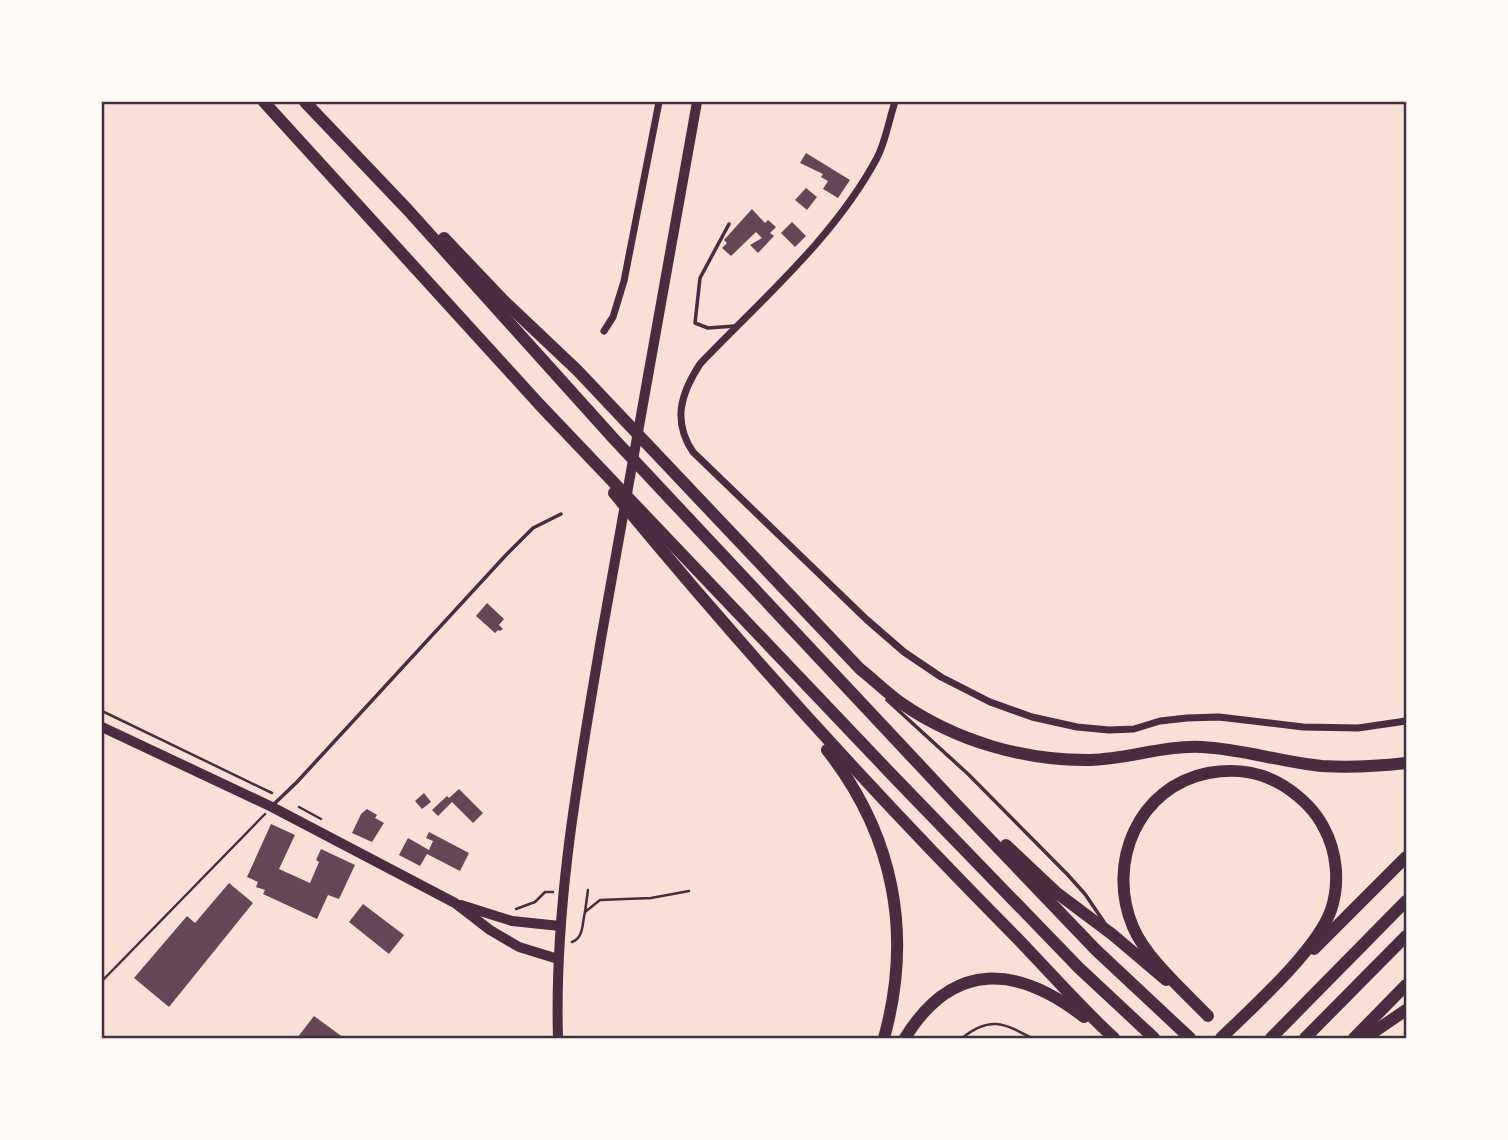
<svg xmlns="http://www.w3.org/2000/svg" width="1508" height="1140" font-family="'Golos Text',sans-serif">
<style>
.building{fill:#644757}
.lines{fill:none;stroke-linecap:round;stroke-linejoin:round}
.path{stroke:#4a2c40;stroke-width:2.5}
.service{stroke:#4a2c40;stroke-width:3.5}
.minor{stroke:#4a2c40;stroke-width:7}
.secondary{stroke:#4a2c40;stroke-width:10}
.motorway{stroke:#4a2c40;stroke-width:12}
.neatline{fill:none;stroke:#4a2c40;stroke-width:2.5}
</style>
<rect width="100%" height="100%" fill="#f7e1d7"/>
<g class="building">
<path d="M806 153 850 180 838 198 823 189 828 181 821 177 823 174 800 163Z"/>
<path d="M806 188 817 197 807 210 795 200Z"/>
<path d="M752 209 765 223 768 220 776 227 770 233 774 236 758 253 750 245 762 238 756 232 731 256 722 248 727 243 724 240Z"/>
<path d="M792 222 806 236 795 247 781 233Z"/>
<path d="M487 603 504 619 499 625 503 629 500 631 498 630 495 633 476 616Z"/>
<path d="M459 789 483 813 473 823 452 802 438 816 432 810 447 796 449 798Z"/>
<path d="M424 793 431 802 422 809 415 801Z"/>
<path d="M367 809 377 815 375 818 384 823 372 842 352 833 361 814Z"/>
<path d="M271 824 295 835 279 869 310 883 319 862 316 860 321 849 355 865 339 899 328 895 317 919 263 894 265 890 256 887 258 882 247 877Z"/>
<path d="M429 832 469 853 460 871 427 854 420 866 399 855 408 838 429 850 433 841 426 838Z"/>
<path d="M229 883 253 903 169 1007 134 978 187 916 195 923Z"/>
<path d="M363 904 404 935 389 954 349 922Z"/>
<path d="M314 1016 344 1038H297Z"/>
</g>
<g class="lines">
<g class="path">
<path d="M102 711 272 793"/>
<path d="M299 807 321 819"/>
<path d="M516 909 535 902 545 892H553"/>
<path d="M585 912 588 890"/>
<path d="M572 942C584 938 582 923 585 912L600 900 651 898 689 891"/>
<path d="M102 981 265 814"/>
<path d="M962 1038C990 1016 1003 1023 1032 1038"/>
</g>
<g class="service">
<path d="M729 224 700 278 695 323 708 328 735 326"/>
<path d="M887 700 968 774 1067 874 1085 894 1104 922"/>
<path d="M273 805 297 782 506 555 533 528 561 514"/>
</g>
<g class="minor">
<path d="M895 102C889 119 886 141 877 158 834 238 762 299 700 364 681 393 672 421 693 452L866 619 904 652 941 677 990 702 1032 717 1077 727 1109 730 1134 729 1160 721 1187 718 1219 717 1303 727 1358 728 1406 721"/>
<path d="M604 331 613 317 624 281 659 102"/>
</g>
<g class="secondary">
<path d="M102 727 272 807 455 903 490 930 519 947 558 959"/>
<path d="M461 905 512 921 560 926"/>
<path d="M558 1038C554 904 579 771 601 639 632 460 666 281 697 102"/>
</g>
<g class="motorway">
<path d="M264 102 539 404 895 778 1079 968 1154 1038"/>
<path d="M305 102 407 209 614 439 957 805 1096 950 1190 1038"/>
<path d="M444 238 502 299 577 370 860 669C874 680 887 693 901 703 956 741 1024 761 1091 760 1128 759 1165 745 1202 747 1242 749 1281 762 1322 766 1350 768 1379 766 1406 763"/>
<path d="M614 493C741 647 874 794 1015 936 1048 970 1079 1006 1114 1038"/>
<path d="M827 750C894 835 913 934 884 1038"/>
<path d="M1006 845 1057 893 1113 935 1166 980"/>
<path d="M1314 949 1406 857"/>
<path d="M1208 1016C1184 991 1146 958 1133 927 1106 863 1138 787 1208 773 1236 768 1260 771 1284 786 1301 797 1315 810 1324 828 1337 852 1340 883 1331 910 1317 950 1252 1008 1221 1038"/>
<path d="M905 1038C953 960 1017 965 1084 1017"/>
<path d="M1271 1038 1406 901"/>
<path d="M1305 1038 1406 936"/>
<path d="M1354 1038 1406 985"/>
<path d="M1365 1038 1406 1010"/>
</g>
</g>
<rect width="1508" height="1140" fill="none" stroke="#fffaf5" stroke-width="206"/>
<rect x="103" y="103" width="1302" height="934" class="neatline"/>
</svg>
